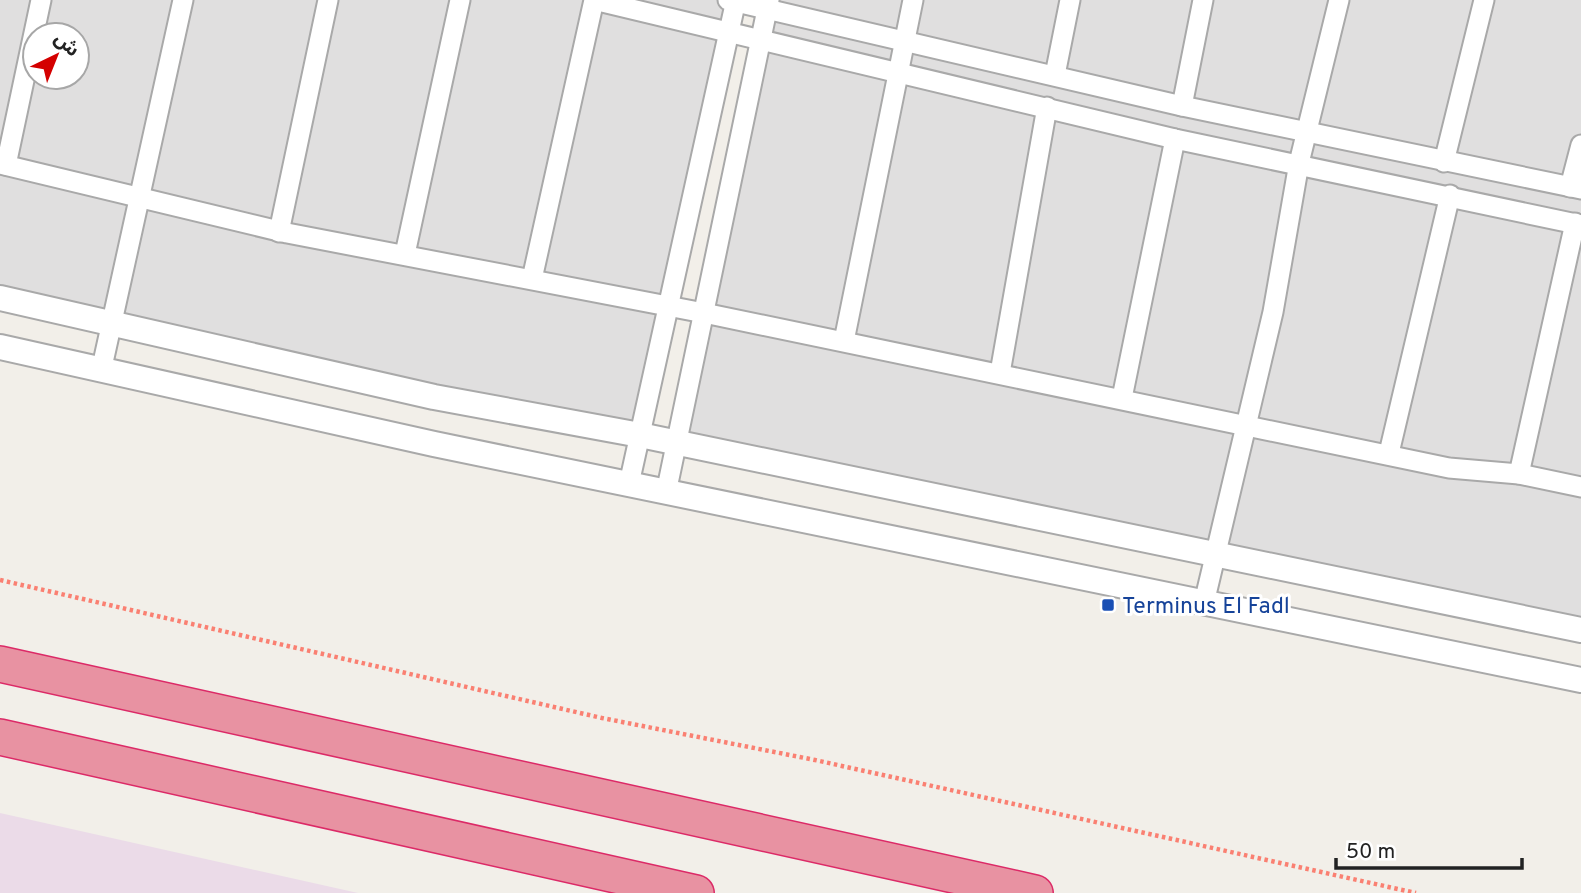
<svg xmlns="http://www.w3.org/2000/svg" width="1581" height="893" font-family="Overpass,'Noto Sans Arabic',sans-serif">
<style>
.residential{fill:#e0dfdf;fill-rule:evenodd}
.industrial{fill:#ebdbe8}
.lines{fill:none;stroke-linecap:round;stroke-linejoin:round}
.minor-casing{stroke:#a9a9a9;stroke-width:23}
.tertiary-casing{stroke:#a9a9a9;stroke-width:28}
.motorway-casing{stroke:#dc2a67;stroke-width:38}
.path{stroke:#fa8072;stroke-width:4.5;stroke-dasharray:3.5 3.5;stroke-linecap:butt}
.minor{stroke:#fff;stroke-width:19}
.tertiary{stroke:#fff;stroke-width:24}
.motorway{stroke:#e892a2;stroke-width:35}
.transit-dot{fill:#1a4fb4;stroke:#fff;stroke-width:2.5}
.labels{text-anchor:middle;stroke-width:6;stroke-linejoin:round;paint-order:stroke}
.transit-label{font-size:23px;fill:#164399;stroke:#fff;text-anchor:start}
</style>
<rect width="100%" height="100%" fill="#f2efe9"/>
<g class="residential">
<path d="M0 0H739L640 435 0 301ZM35 35H77V77H35Z"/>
<path d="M775 0H1581V627L676 443Z"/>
</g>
<path class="industrial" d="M0 813 358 893H0Z"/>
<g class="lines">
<g class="minor-casing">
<g id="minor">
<path d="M728 0 1182 106 1581 189"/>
<path d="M1055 75 1070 0"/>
<path d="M1182 106 1203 0"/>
<path d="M1444 162 1484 0"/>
<path d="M0 164 287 233 704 313 1449 468 1519 474 1581 487"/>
<path d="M6 165 41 0"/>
<path d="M1570 187 1581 145"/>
<path d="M279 232 328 0"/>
<path d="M405 254 460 0"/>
<path d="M532 279 594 0 1175 139 1581 225"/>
<path d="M844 341 913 0"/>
<path d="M102 367 183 0"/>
<path d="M1000 373 1047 107"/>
<path d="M1122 398 1175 139"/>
<path d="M1389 453 1450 195"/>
<path d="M1519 474 1575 223"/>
<path d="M629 484 736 0"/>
<path d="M666 493 769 0"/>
<path d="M1204 603 1273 312 1299 163 1339 0"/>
</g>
</g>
<g class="tertiary-casing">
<g id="tertiary">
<path d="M0 298 434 397 640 435 1581 630"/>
<path d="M0 347 434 444 1581 680"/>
</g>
</g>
<g class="motorway-casing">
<g id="motorway">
<path d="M0 664 1035 893"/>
<path d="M0 737 696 893"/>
</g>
</g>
<path class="path" d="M0 580 602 718 815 760 1416 893"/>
<use href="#minor" class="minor"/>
<use href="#tertiary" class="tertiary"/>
<use href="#motorway" class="motorway"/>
</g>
<rect class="transit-dot" x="1101" y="598" width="14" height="14" rx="3.5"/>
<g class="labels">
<g class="transit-label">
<text x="1122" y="613">Terminus El Fadl</text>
</g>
</g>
<g transform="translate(56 56) rotate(43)"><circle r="33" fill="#ffffff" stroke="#a7a7a7" stroke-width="2"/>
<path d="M0-5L12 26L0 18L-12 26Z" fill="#d40000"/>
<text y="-10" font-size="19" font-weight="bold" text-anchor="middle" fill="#222222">ش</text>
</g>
<path d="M1336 858v10h186v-10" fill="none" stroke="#222222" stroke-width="3.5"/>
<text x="1346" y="858" font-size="21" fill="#222222" stroke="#ffffff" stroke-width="5" paint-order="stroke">50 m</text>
</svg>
